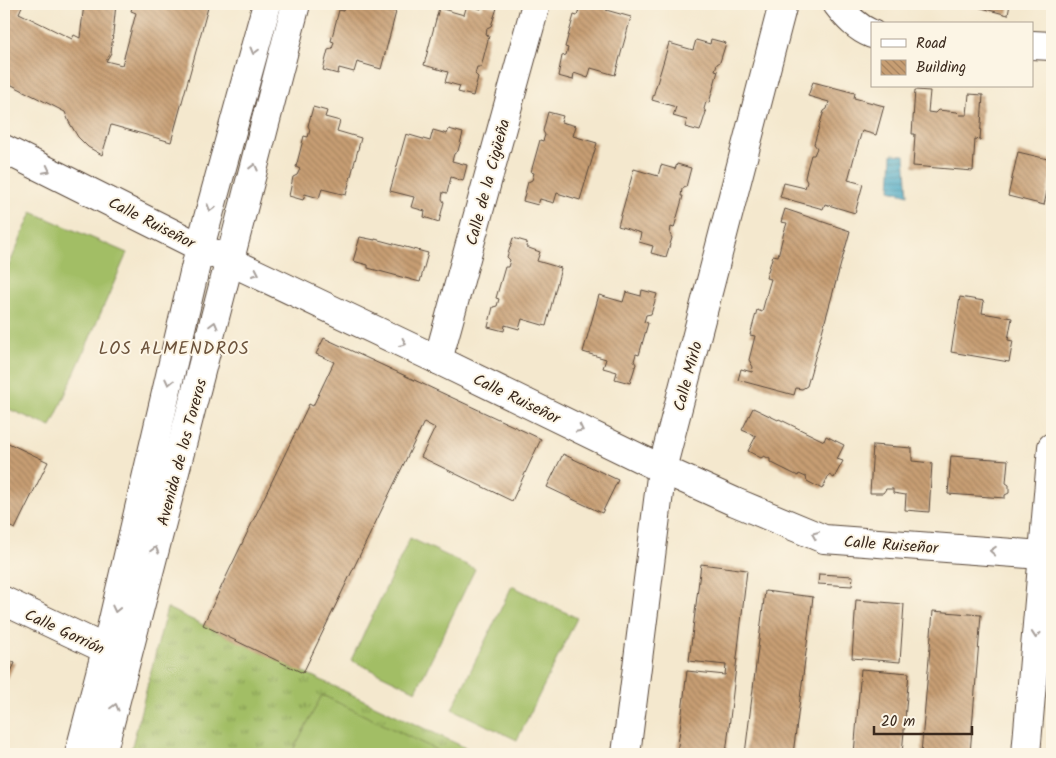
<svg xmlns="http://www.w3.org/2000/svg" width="1056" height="758" font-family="Kalam,sans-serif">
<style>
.grass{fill:url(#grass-tufts);stroke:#6e7442}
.garden{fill:#a2be65;stroke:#6e7442}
.water{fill:url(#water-rules);stroke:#416972}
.building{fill:url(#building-back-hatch)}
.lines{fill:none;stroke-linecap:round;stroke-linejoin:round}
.minor-casing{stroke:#574638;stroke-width:30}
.path{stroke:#574638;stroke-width:3;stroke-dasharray:4 4;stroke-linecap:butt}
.minor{stroke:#fff;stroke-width:28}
.oneway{stroke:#a79f9a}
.labels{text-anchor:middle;stroke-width:4;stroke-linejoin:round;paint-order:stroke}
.street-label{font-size:16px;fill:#3b2a1e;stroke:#fcf5e5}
.neighbourhood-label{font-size:18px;letter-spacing:1px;fill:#6c533c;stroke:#fcf5e5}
</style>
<defs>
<pattern id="grass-tufts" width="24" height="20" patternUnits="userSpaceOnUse" patternTransform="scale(1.25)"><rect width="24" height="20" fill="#a2be65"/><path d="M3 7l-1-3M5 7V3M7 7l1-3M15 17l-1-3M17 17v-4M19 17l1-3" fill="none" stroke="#859b53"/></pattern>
<pattern id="water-rules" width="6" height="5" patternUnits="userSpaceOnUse" patternTransform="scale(1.25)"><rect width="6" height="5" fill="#47a8c6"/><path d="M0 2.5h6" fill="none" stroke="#3c89a0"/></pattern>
<pattern id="building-back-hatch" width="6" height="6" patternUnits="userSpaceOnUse" patternTransform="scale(1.25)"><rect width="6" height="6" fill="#c79e73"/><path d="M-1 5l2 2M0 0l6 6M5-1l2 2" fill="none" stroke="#a3815e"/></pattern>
</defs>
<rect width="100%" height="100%" fill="#fcf5e5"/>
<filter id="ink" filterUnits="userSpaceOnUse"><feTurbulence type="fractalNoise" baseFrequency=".02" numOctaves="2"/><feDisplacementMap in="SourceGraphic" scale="10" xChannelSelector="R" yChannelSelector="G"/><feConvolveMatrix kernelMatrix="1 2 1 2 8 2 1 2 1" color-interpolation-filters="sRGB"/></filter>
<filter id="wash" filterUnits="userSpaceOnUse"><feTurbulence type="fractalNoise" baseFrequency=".0096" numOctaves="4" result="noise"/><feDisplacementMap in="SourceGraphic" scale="20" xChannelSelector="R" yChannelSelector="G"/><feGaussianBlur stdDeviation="1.12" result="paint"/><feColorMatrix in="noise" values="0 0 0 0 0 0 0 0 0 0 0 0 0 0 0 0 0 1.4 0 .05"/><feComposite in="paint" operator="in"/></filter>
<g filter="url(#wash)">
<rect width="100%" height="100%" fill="#f4e8ce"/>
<path class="grass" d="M167 608 479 754H130Z"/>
<g class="garden">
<path d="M32 212 127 253 51 427 4 407V277Z"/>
<path d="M410 538 475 569 416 691 351 660Z"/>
<path d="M512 586 577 618 517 740 452 709Z"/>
<path d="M322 695 445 754H291Z"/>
</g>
<path class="water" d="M892 154 905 155 908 195 890 190Z"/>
<g id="blocks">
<g class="building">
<path d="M9 4H23L19 13 72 39 74 35 80 38 84 4H116L111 53 106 61 122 65 136 13 131 11 133 4H209L171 142 111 125 102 155 88 147 78 137 69 122 65 112 4 81V6L7 8Z"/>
<path d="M345 4H373L396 12 381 69 357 62 354 72 339 68 338 74 323 70 328 50 332 49 334 42 331 41 339 10 343 11Z"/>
<path d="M483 4 497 8 491 26 487 28 486 35 489 36 481 67H477L475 74 478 77 473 96 458 92 460 86 445 82 448 72 424 65 439 8 464 15 467 5 481 9Z"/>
<path d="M577 4H608L606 10 631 17 615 75 591 68 588 78 574 73 573 80 558 76 562 56 566 55 568 48 565 47 574 15 577 16 579 10Z"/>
<path d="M966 4H1010L1008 15Z"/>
<path d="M711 39 726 43 720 62 717 64 715 70 718 71 709 103 706 102 704 109 706 112 700 131 685 127 687 120 673 116 676 107 652 100 669 43 693 50 696 40 710 44Z"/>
<path d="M813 82 855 93 854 98 884 106 876 135 862 131 855 154 848 180 863 184 855 213 825 204 823 209 780 197 784 183 805 188 807 182 805 178 807 169 811 155H814L817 148 814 144 821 120 824 111 827 109 829 102 808 96Z"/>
<path d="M915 90 930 91 928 112 935 113 938 110 957 112 960 115H967L969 94 983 95 980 140 975 139 973 171 913 166 915 134H912Z"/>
<path d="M313 107 327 111 325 117 340 121 337 131 361 138 346 195 322 189 319 198 305 194 303 200 289 196 293 177 297 175 300 169 296 167 304 136 308 137 310 130 308 126Z"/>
<path d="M548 112 563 116 561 122 576 126 573 136 597 143 580 200 557 193 554 203 540 199 538 205 523 201 528 182 532 180 534 173 531 172 540 140 543 141 545 135 543 131Z"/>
<path d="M449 129 463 133 458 151 454 154 452 161 467 165 463 181 451 177 447 193 443 192 442 199 444 202 439 222 424 217 425 211 411 207 414 197 390 191 406 134 430 141 433 130 447 134Z"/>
<path d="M1018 152 1052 160V170L1044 205 1008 196Z"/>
<path d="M677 164 691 168 686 187 682 189 681 196H683L674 228 671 227 670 234 672 238 666 257 651 253 653 246 639 242 641 233 618 226 634 169 658 176 661 165 675 169Z"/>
<path d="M785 209 850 231 807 386 802 389 796 388 794 395 738 380 741 369 752 372 753 367 749 360 755 336 750 335 757 310 762 312 768 289 771 279 766 278 773 255 778 256 784 232 787 223 781 222Z"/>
<path d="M360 237 375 240V239L428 253 420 282 368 268V265L353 261Z"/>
<path d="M513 238 527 242 526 247 540 252 537 261 561 268 546 326 522 319 519 329 505 325 504 331 488 327 493 307 497 306 499 299 496 298 505 267H508L510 260 507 257Z"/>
<path d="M642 290 657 294 651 314 646 315 644 322 648 323 639 355 636 354 634 361 636 364 630 383 615 379 617 372 603 368 606 359 583 352 599 295 623 302 626 292 641 296Z"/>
<path d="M960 297 984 301 982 313 1012 318 1008 340 1013 341 1009 362 951 352Z"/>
<path d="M324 338 541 439 512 501 421 457 435 428 424 422 303 673 203 625 309 404 313 406 334 362 316 354Z"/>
<path d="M753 408 778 420 779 419 824 441 826 436 844 445 837 459 843 461 834 478 829 475 822 489 807 481 806 477 799 474 798 476 770 462V459L764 456 761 458 748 451 756 436 742 430Z"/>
<path d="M4 441 48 462 15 529 4 524Z"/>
<path d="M873 445 912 448V461L932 463 929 512 905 510 906 495 893 493V489H886L883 493H870Z"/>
<path d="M563 454 618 480 602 513 547 487Z"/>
<path d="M951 456 1008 460 1006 483 1009 485V493L1005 495V498L948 494Z"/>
<path d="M701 564 747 570 726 754H677L687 671 725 675 726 665 689 661Z"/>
<path d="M819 574 853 576 852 586 818 584Z"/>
<path d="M765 591 813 597 793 754H745Z"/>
<path d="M856 600 904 604 900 662 852 658Z"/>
<path d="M933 611 981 615 970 754H921Z"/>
<path d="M4 658 15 663 4 687Z"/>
<path d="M861 669 909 673 902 754H854Z"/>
</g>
</g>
</g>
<g filter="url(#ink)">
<use href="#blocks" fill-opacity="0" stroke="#574638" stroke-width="1"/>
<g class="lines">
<g class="minor-casing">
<g id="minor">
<path d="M837 4C847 17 857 28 872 34"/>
<path d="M1032 45 1052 46"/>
<path d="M4 149 200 247 438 360 662 469 735 502 824 539 1042 555 1052 546"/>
<path d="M438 360 536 4"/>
<path d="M4 601 122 657"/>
<path d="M79 754 106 650 200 247 267 4"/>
<path d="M102 754 296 4"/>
<path d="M626 754 662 469 783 4"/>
<path d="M1026 754 1052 447"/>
</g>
</g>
<path class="path" d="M134 752 142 754"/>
<use href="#minor" class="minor"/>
</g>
<defs><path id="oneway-chevron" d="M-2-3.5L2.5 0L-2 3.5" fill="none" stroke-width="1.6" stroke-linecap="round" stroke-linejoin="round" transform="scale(1.25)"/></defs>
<g class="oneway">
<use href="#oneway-chevron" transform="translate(254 51) rotate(105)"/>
<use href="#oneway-chevron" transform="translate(254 167) rotate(-76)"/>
<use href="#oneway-chevron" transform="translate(47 170) rotate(27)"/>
<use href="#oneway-chevron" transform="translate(211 208) rotate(106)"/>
<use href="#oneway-chevron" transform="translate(256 273) rotate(25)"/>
<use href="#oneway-chevron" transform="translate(214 325) rotate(-75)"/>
<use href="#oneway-chevron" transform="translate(403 343) rotate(25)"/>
<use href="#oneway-chevron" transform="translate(169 382) rotate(103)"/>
<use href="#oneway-chevron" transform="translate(580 429) rotate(26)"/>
<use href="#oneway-chevron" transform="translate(815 535) rotate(-158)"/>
<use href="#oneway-chevron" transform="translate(155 550) rotate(-75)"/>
<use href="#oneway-chevron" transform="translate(993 551) rotate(-176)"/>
<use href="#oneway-chevron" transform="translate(116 609) rotate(103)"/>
<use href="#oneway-chevron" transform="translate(1036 635) rotate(95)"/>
<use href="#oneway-chevron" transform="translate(115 707) rotate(-75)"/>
</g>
</g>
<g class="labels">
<g class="street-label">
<text transform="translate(487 182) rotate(-75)" y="6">Calle de la Cigüeña</text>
<text transform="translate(152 222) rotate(27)" y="6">Calle Ruiseñor</text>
<text transform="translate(687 376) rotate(-75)" y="6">Calle Mirlo</text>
<text transform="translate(517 398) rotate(26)" y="6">Calle Ruiseñor</text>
<text transform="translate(181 452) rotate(-75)" y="6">Avenida de los Toreros</text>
<text transform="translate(891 544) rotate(4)" y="6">Calle Ruiseñor</text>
<text transform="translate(65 631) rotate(25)" y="6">Calle Gorrión</text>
</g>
<g class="neighbourhood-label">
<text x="174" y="354">LOS ALMENDROS</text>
</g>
</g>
<rect width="1056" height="758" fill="none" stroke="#fcf5e5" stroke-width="20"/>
<rect x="871" y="22" width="162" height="65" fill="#fcf5e5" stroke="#afa495"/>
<rect x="881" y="39" width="25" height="8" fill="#ffffff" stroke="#afa495"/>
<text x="916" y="48" font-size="15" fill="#3b2a1e">Road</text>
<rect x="881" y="60" width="25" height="15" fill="url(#building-back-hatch)" stroke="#afa495"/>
<text x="916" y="72" font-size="15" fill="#3b2a1e">Building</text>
<path d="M874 726v8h98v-8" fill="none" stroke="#3b2a1e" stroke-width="2.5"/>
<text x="881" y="726" font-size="15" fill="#3b2a1e" stroke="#fcf5e5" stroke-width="4" paint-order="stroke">20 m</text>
</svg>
